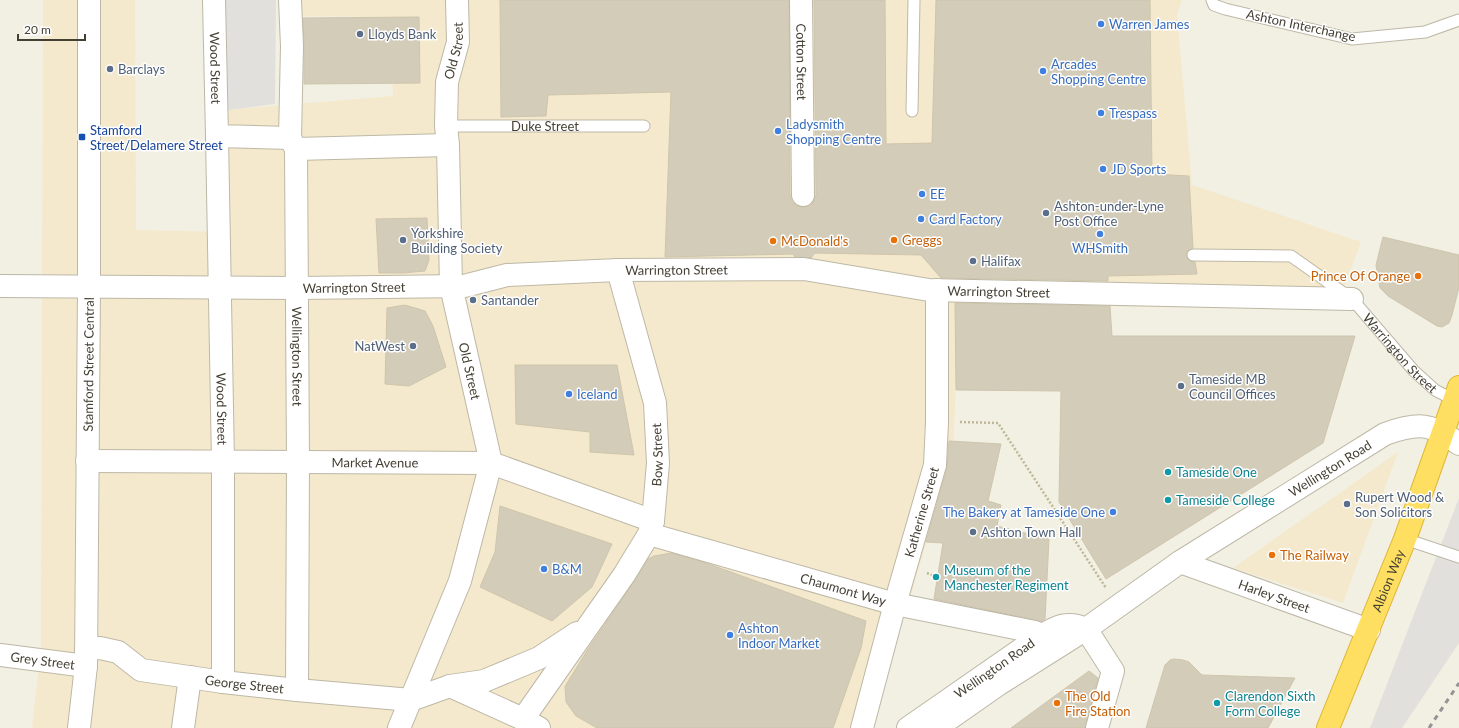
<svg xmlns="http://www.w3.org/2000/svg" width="1459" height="728" font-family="Lato,sans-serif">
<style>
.commercial{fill:#f5e9cd}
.parking{fill:#e2e0dc}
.building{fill:#d3ccb9;stroke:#cec5ac}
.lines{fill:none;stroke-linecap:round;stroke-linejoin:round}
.lane-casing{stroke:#bdb8a6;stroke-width:13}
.street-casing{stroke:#bdb8a6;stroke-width:24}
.highway-casing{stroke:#deb531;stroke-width:24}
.path{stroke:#bfb697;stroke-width:2.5;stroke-dasharray:2 2;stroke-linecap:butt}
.lane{stroke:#fff;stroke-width:11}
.street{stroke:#fff;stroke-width:22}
.highway{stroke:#fedf62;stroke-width:22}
.rail{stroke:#949494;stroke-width:3;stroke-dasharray:5 5;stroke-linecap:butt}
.shop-dot{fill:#3f7fe0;stroke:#fff;stroke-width:1.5}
.service-dot{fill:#5c6f8a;stroke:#fff;stroke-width:1.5}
.transit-dot{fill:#1a4fb4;stroke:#fff;stroke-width:1.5}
.food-dot{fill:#e8710a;stroke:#fff;stroke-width:1.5}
.culture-dot{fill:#0f9aa8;stroke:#fff;stroke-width:1.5}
.labels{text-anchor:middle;stroke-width:3;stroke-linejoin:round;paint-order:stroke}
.shop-label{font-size:13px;fill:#366cbe;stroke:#fff;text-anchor:start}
.street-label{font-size:13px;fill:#443f33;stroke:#fff}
.service-label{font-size:13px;fill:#4e5e75;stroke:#fff;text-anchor:start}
.transit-label{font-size:13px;fill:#164399;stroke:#fff;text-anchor:start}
.food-label{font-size:13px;fill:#c56008;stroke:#fff;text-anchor:start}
.culture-label{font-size:13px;fill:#0d838f;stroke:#fff;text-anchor:start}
</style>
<rect width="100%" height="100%" fill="#f2efe3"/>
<g class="commercial">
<path d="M43 0H135L136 230 228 232 225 110 393 96 389 17 296 16V0H1182L1177 15 1192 185 1361 242 1336 309 959 305 953 454 908 605 853 728H32L41 646Z"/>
<path d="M1398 452 1343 603 1233 568Z"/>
</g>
<g class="parking">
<path d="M207 0H276L275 104 222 111Z"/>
<path d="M1459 498V643L1402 728H1370Z"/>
</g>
<g class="building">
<path d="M500 0H789L790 195 792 202 797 206 803 207 810 206 814 201 816 195 814 0H885L886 144 932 143 936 0H1150L1152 174 1189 176 1193 248 1187 251 1186 255 1189 261 1195 262 1197 274 1108 276V281L941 278 921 255 815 253 811 258 795 257 793 254 665 257 671 92 548 95 546 116 501 117Z"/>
<path d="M419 17 420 83 304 84V46L303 18Z"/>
<path d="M427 218 429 260 425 271 403 273H379L376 219Z"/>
<path d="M1383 237 1459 255V287L1452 315 1449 323 1442 327 1437 326 1388 296 1380 288 1376 265Z"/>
<path d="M955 303 1110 306 1112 336H1355L1323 443 1106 579 1059 502 1061 391 956 390Z"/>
<path d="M405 305 425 311 433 326 446 367 409 386 385 384 387 308Z"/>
<path d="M515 365H617L634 455 590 452V432L516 424Z"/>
<path d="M949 441 1001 444 988 501 1001 505 997 526 1049 539 1045 619 1041 622 1037 620 934 599 943 543 926 542 947 468Z"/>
<path d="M500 506 612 544 592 587 552 621 480 587 495 552Z"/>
<path d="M671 553 706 563 866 621 861 648 833 728H597L576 716 566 702 565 687 567 683 588 649 634 582 648 559 654 556Z"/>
<path d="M1174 659 1183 660 1189 662 1202 675 1295 678 1268 728H1146L1165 665 1170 660Z"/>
<path d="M1089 671 1098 678 1085 728H1011Z"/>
</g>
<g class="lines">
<g class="lane-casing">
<g id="lane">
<path d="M1212 0 1214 5 1225 9 1352 39 1425 32 1459 20"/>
<path d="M912 111 914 0"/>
<path id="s1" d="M446 126H644"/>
<path id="s2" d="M1193 255 1291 256 1352 299 1414 371 1435 390 1454 400"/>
<path d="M1405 539 1459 557"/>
</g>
</g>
<g class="street-casing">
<g id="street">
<path id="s3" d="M214 0 217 136 290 138"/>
<path id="s4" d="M290 0 292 46 290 138 296 149 298 462 297 690"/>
<path id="s5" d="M801 0 803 195"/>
<path id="s6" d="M217 136 223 462V682"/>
<path d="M296 149 448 145"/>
<path id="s7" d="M0 286 297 288 464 286 507 275 618 270 804 269 929 290 1352 299"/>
<path id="s8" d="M87 461 491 463 653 521"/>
<path id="s9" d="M649 534 895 604 1035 632 1039 637"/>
<path id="s10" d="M1180 562 1369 630"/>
<path d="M1086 629 1113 671 1097 728"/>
<path id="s11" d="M86 649 100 648 118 652 141 670 223 682 297 690 411 700 450 686 523 719 539 728"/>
<path id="s12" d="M0 655 86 666"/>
<path d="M450 686 484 681 539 658 577 633"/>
<path id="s13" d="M523 719 624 575 649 534 653 521 658 463 655 403 618 270"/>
<path id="s14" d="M79 728 86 666 89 287V0"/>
<path d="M183 728 190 677"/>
<path id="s15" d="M399 728 460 581 491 463 451 286 448 145 446 126 447 82 458 42 457 0"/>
<path id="s16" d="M862 728 895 604 935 465 937 422V290"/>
<path id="s17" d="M908 728 1039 637C1056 627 1067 620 1086 629"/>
<path id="s18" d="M936 728 999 684 1086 629 1180 562 1385 434C1419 422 1431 423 1459 444"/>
</g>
</g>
<g class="highway-casing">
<g id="highway">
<path id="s19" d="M1328 728 1405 539 1459 387"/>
</g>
</g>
<g class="path">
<path d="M960 422 998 423 1106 588"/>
<path d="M927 573 936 577"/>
</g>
<use href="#lane" class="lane"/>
<use href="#street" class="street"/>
<use href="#highway" class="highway"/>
<path class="rail" d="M1429 728 1459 683"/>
</g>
<g class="shop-dot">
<circle cx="1101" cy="24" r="4"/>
<circle cx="1043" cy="71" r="4"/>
<circle cx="1101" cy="113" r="4"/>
<circle cx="778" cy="131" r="4"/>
<circle cx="1103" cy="169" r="4"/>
<circle cx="922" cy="194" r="4"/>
<circle cx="921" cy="219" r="4"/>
<circle cx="1100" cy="234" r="4"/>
<circle cx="569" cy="394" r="4"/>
<circle cx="1113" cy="512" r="4"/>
<circle cx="544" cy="569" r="4"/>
<circle cx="730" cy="635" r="4"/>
</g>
<g class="service-dot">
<circle cx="360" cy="34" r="4"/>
<circle cx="110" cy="69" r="4"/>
<circle cx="1046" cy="213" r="4"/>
<circle cx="403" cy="240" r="4"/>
<circle cx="973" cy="261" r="4"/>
<circle cx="473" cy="300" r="4"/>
<circle cx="413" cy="346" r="4"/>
<circle cx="1181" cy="386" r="4"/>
<circle cx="1347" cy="504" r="4"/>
<circle cx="973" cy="532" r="4"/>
</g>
<rect class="transit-dot" x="78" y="133" width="8" height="8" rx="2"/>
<g class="food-dot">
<circle cx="894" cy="240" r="4"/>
<circle cx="773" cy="241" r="4"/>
<circle cx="1418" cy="276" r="4"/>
<circle cx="1272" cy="555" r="4"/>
<circle cx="1057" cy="703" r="4"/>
</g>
<g class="culture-dot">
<circle cx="1168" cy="472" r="4"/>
<circle cx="1168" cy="500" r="4"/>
<circle cx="936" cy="577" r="4"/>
<circle cx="1217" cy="703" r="4"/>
</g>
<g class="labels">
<g class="shop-label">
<text x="1109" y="29">Warren James</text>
<text x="1051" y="69">Arcades<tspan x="1051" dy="15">Shopping Centre</tspan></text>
<text x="1109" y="118">Trespass</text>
<text x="786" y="129">Ladysmith<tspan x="786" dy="15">Shopping Centre</tspan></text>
<text x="1111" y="174">JD Sports</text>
<text x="930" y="199">EE</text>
<text x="929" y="224">Card Factory</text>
<text x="1100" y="253" text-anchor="middle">WHSmith</text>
<text x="577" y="399">Iceland</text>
<text x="1105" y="517" text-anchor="end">The Bakery at Tameside One</text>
<text x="552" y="574">B&amp;M</text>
<text x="738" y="633">Ashton<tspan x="738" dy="15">Indoor Market</tspan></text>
</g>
<g class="street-label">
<text transform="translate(1301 25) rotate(12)" y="5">Ashton Interchange</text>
<text dy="5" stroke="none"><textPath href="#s15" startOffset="699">Old Street</textPath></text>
<text dy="5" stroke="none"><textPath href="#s5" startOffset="62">Cotton Street</textPath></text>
<text dy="5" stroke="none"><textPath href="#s3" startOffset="68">Wood Street</textPath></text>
<text dy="5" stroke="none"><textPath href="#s1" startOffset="99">Duke Street</textPath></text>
<text dy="5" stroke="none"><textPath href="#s7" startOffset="678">Warrington Street</textPath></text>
<text dy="5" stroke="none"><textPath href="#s7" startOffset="354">Warrington Street</textPath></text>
<text dy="5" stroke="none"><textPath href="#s7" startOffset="1002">Warrington Street</textPath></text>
<text dy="5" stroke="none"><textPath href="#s2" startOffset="245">Warrington Street</textPath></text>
<text dy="5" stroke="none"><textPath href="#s4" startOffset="358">Wellington Street</textPath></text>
<text dy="5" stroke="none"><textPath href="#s14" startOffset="364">Stamford Street Central</textPath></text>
<text transform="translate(470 371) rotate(77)" y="5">Old Street</text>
<text dy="5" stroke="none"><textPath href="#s6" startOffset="273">Wood Street</textPath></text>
<text dy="5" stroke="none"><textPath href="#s13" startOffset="304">Bow Street</textPath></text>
<text dy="5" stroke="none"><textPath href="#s8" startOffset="288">Market Avenue</textPath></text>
<text dy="5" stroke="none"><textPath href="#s18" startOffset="472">Wellington Road</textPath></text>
<text dy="5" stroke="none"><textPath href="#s16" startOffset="224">Katherine Street</textPath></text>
<text dy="5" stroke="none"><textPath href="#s19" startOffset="159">Albion Way</textPath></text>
<text dy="5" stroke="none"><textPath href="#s9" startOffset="202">Chaumont Way</textPath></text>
<text dy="5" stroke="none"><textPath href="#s10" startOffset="100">Harley Street</textPath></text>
<text dy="5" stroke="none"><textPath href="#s12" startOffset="43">Grey Street</textPath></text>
<text dy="5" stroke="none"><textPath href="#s17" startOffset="105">Wellington Road</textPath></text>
<text dy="5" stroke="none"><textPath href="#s11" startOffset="166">George Street</textPath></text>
</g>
<g class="service-label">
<text x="368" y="39">Lloyds Bank</text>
<text x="118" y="74">Barclays</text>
<text x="1054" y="211">Ashton-under-Lyne<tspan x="1054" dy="15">Post Office</tspan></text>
<text x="411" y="238">Yorkshire<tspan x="411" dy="15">Building Society</tspan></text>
<text x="981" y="266">Halifax</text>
<text x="481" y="305">Santander</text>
<text x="405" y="351" text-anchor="end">NatWest</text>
<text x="1189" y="384">Tameside MB<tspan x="1189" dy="15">Council Offices</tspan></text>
<text x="1355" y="502">Rupert Wood &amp;<tspan x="1355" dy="15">Son Solicitors</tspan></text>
<text x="981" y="537">Ashton Town Hall</text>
</g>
<g class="transit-label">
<text x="90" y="135">Stamford<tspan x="90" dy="15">Street/Delamere Street</tspan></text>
</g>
<g class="food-label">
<text x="902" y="245">Greggs</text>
<text x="781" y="246">McDonald's</text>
<text x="1410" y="281" text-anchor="end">Prince Of Orange</text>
<text x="1280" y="560">The Railway</text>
<text x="1065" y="701">The Old<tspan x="1065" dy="15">Fire Station</tspan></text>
</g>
<g class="culture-label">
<text x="1176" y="477">Tameside One</text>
<text x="1176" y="505">Tameside College</text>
<text x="944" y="575">Museum of the<tspan x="944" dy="15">Manchester Regiment</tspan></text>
<text x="1225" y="701">Clarendon Sixth<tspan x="1225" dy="15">Form College</tspan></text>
</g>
</g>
<path d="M18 34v6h67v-6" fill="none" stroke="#443f33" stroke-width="2"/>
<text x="24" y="34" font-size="12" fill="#443f33" stroke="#ffffff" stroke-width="3" paint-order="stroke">20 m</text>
</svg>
